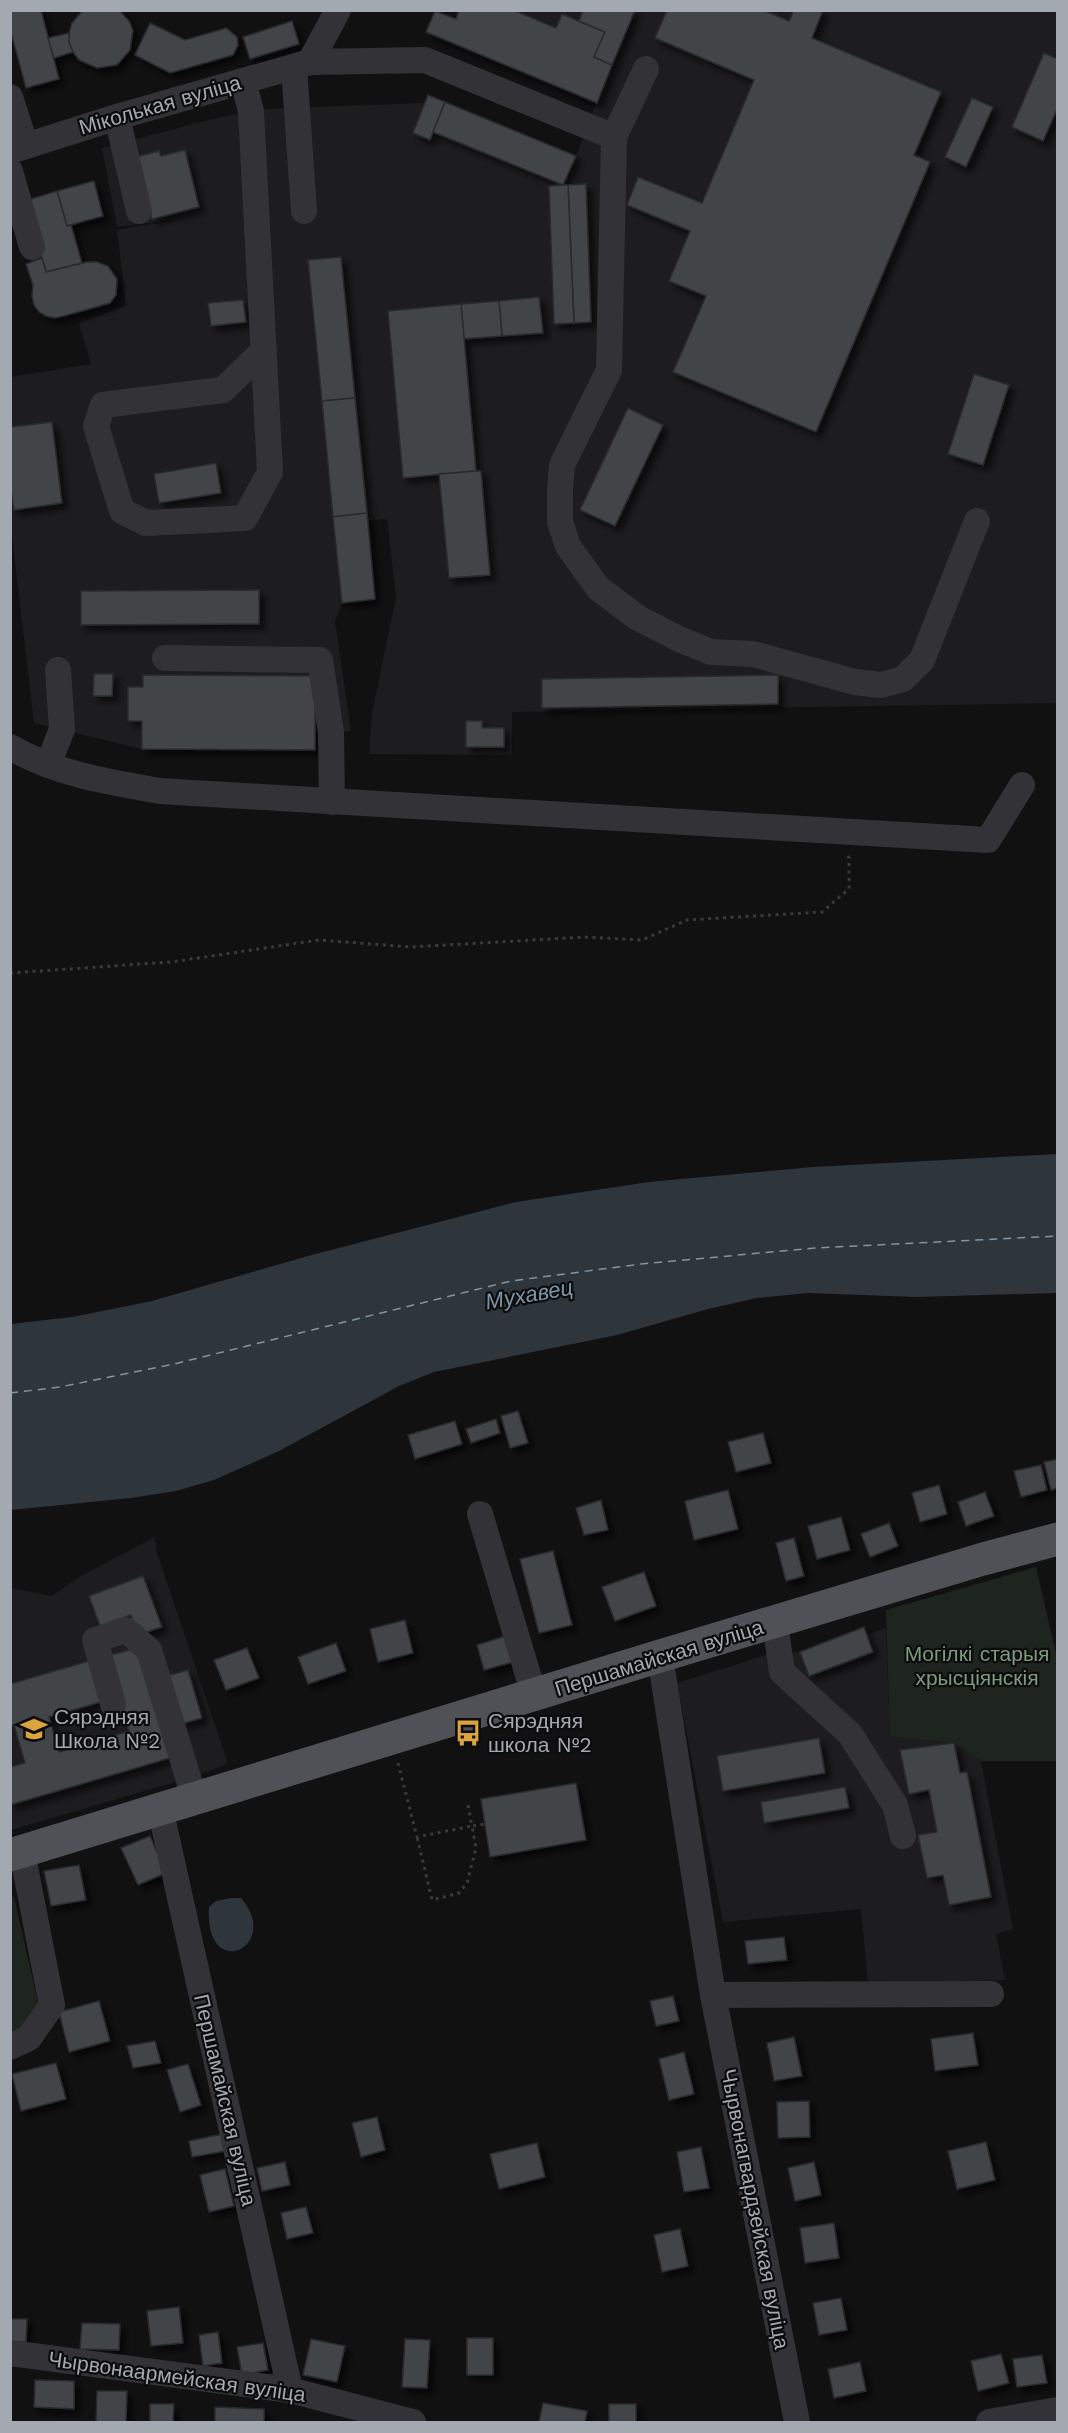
<svg xmlns="http://www.w3.org/2000/svg" width="1068" height="2433" font-family="'Work Sans',sans-serif">
<style>
.built{fill:#1d1d1f}
.green{fill:#1e251f}
.water{fill:#2e363b}
.lines{fill:none;stroke-linecap:round;stroke-linejoin:round}
.ferry{stroke:#7e96a9;stroke-width:1.5;stroke-dasharray:8 6;stroke-linecap:butt}
.building{fill:#434447;stroke:#2b2b2e;stroke-width:1.5;filter:url(#shadow)}
.path{stroke:#393a3e;stroke-width:3;stroke-dasharray:3 4.5;stroke-linecap:butt}
.minor{stroke:#333337;stroke-width:26}
.major{stroke:#4f5156;stroke-width:33}
.labels{text-anchor:middle;stroke-width:4.5;stroke-linejoin:round;paint-order:stroke}
.street-label{font-size:21px;fill:#a4a8b1;stroke:#0c0c0d}
.park-label{font-size:21px;fill:#7d9b7e;stroke:#0c0c0d}
.poi-label{font-size:21px;fill:#a4a8b1;stroke:#0c0c0d;text-anchor:start}
.water-label{font-size:22px;font-style:italic;fill:#7e96a9;stroke:#0c0c0d}
</style>
<defs>
<filter id="shadow"><feDropShadow dx="5.5" dy="5.5" stdDeviation="3" flood-color="#0009"/></filter>
</defs>
<rect width="100%" height="100%" fill="#111112"/>
<g class="built">
<path d="M459 10 1057 11V703L512 712V755L369 754 372 712 396 598 387 519 367 521 375 599 342 603 335 621 351 731H315V750L142 749 34 723 11 527 10 377 91 364 79 323 126 306 117 230 181 219 117 227 102 148 209 120 261 109 424 103 428 95 576 156 596 103 426 32 435 11 455 19Z"/>
<path d="M155 1537 156 1550 228 1764 189 1778 11 1830 10 1588 52 1596 79 1577Z"/>
<path d="M864 1627 867 1635 886 1628 890 1736 954 1743 981 1761 1013 1929 996 1934 1005 1980 868 1983 861 1909 723 1922 677 1683 766 1655 800 1652Z"/>
</g>
<g class="green">
<path d="M1036 1567 1057 1658V1761H981L954 1743 890 1736 886 1610Z"/>
<path d="M14 1897 38 2003 21 2029 10 2034V1898Z"/>
</g>
<g class="water">
<path d="M1057 1154V1293L917 1297 808 1293 757 1298 708 1309 617 1335 434 1372 399 1386 279 1451 214 1480 176 1491 131 1498 11 1510V1324L72 1317 152 1301 308 1256 516 1202 649 1182 813 1167Z"/>
<path d="M231 1898H241C283 1947 204 1984 209 1907L216 1901Z"/>
</g>
<g class="lines">
<path class="ferry" d="M10 1393 60 1387 174 1364 511 1281 641 1264 815 1248 1058 1236"/>
</g>
<g class="building">
<path d="M10 10H41L59 79 26 88 10 29Z"/>
<path d="M83 10H119L129 21 133 30 130 50 117 65 97 68 79 60 73 52 69 43V33L72 23Z"/>
<path d="M459 10H513L556 28 562 14 605 32 594 57 612 65 597 103 426 32 435 11 456 19Z"/>
<path d="M583 10H635L612 65 594 57 605 32 579 21Z"/>
<path d="M667 10H763L789 21 794 10H823L812 38 941 92 914 155 930 162 816 432 673 372 706 296 669 281 690 231 627 205 638 177 702 203 754 80 655 38Z"/>
<path d="M292 21 299 44 250 59 243 37Z"/>
<path d="M150 23 185 40 226 28 237 37 238 45 233 55 170 73 135 55Z"/>
<path d="M69 33V43L73 52 54 58 48 38Z"/>
<path d="M1044 53 1058 59V107L1043 141 1012 127Z"/>
<path d="M428 95 445 102 430 140 413 133Z"/>
<path d="M972 98 993 107 966 167 945 157Z"/>
<path d="M445 102 576 156 563 185 433 132Z"/>
<path d="M185 150 199 207 152 219 136 157 159 151 161 156Z"/>
<path d="M94 181 103 216 67 226 57 191Z"/>
<path d="M586 184 591 322 574 323 568 185Z"/>
<path d="M563 185H568L574 323 554 324 549 186Z"/>
<path d="M57 191 67 226 71 225 82 263 46 272 25 201Z"/>
<path d="M341 257 355 398 322 401 308 260Z"/>
<path d="M42 258 46 272 87 262H97L108 266 117 279 116 295 110 303 64 316 54 318 46 316 39 312 34 305 32 296 33 285 26 264Z"/>
<path d="M539 297 543 333 502 336 499 301Z"/>
<path d="M243 300 246 322 211 326 208 303Z"/>
<path d="M499 301 502 336 464 339 461 304Z"/>
<path d="M461 304 476 471 403 478 388 311Z"/>
<path d="M974 374 1009 385 983 465 948 454Z"/>
<path d="M355 398 367 513 333 517 322 401Z"/>
<path d="M628 408 663 425 615 526 580 510Z"/>
<path d="M52 422 62 503 14 510 10 484V427Z"/>
<path d="M216 463 221 493 159 503 154 474Z"/>
<path d="M476 471H481L490 575 449 578 439 474Z"/>
<path d="M367 513 375 599 342 603 333 517Z"/>
<path d="M259 590V624L81 625V591Z"/>
<path d="M94 674H113L112 696H93Z"/>
<path d="M143 675 315 676V750L142 749V721H128V687H143Z"/>
<path d="M778 675V704L542 708V679Z"/>
<path d="M466 721H482V728H504V747H466Z"/>
<path d="M518 1411 528 1443 510 1448 501 1416Z"/>
<path d="M496 1419 500 1433 471 1443 466 1429Z"/>
<path d="M455 1421 462 1444 415 1459 408 1435Z"/>
<path d="M763 1433 771 1463 736 1472 728 1442Z"/>
<path d="M1058 1459V1488L1051 1490 1044 1462Z"/>
<path d="M1041 1465 1047 1490 1021 1497 1014 1471Z"/>
<path d="M939 1485 947 1514 920 1522 912 1493Z"/>
<path d="M728 1490 738 1529 694 1540 685 1501Z"/>
<path d="M985 1492 994 1516 966 1526 958 1502Z"/>
<path d="M601 1500 608 1530 584 1535 576 1508Z"/>
<path d="M841 1517 850 1550 817 1559 808 1526Z"/>
<path d="M889 1523 898 1546 870 1557 861 1534Z"/>
<path d="M794 1538 804 1576 786 1581 776 1543Z"/>
<path d="M553 1551 572 1625 539 1633 520 1559Z"/>
<path d="M644 1572 656 1606 615 1621 602 1587Z"/>
<path d="M143 1576 162 1627 138 1635 131 1615 100 1626 89 1596Z"/>
<path d="M405 1620 413 1653 378 1662 370 1629Z"/>
<path d="M864 1627 873 1652 809 1676 800 1652Z"/>
<path d="M509 1635 517 1661 484 1670 477 1645Z"/>
<path d="M336 1643 346 1671 308 1684 298 1657Z"/>
<path d="M137 1648 170 1758 10 1805V1767L25 1763 14 1725 10 1726V1684L89 1661 101 1702 49 1717 59 1752 129 1731 107 1656Z"/>
<path d="M247 1648 259 1678 226 1690 214 1660Z"/>
<path d="M188 1670 202 1718 181 1724 167 1676Z"/>
<path d="M819 1738 825 1773 723 1791 717 1756Z"/>
<path d="M954 1743 960 1773 967 1772 991 1897 949 1905 943 1875 927 1878 918 1835 937 1832 929 1790 909 1794 900 1750Z"/>
<path d="M576 1783 586 1840 490 1857 481 1799Z"/>
<path d="M845 1787 849 1808 764 1823 761 1802Z"/>
<path d="M150 1836 166 1873 138 1885 121 1848Z"/>
<path d="M79 1865 86 1900 51 1906 44 1871Z"/>
<path d="M784 1937 787 1960 748 1964 745 1941Z"/>
<path d="M673 1996 679 2021 656 2026 650 2001Z"/>
<path d="M99 2001 110 2041 69 2052 59 2012Z"/>
<path d="M973 2033 978 2065 935 2071 931 2039Z"/>
<path d="M794 2037 802 2076 774 2081 767 2043Z"/>
<path d="M155 2041 161 2063 133 2068 127 2046Z"/>
<path d="M684 2052 694 2094 669 2100 659 2059Z"/>
<path d="M56 2063 66 2099 21 2111 12 2074Z"/>
<path d="M188 2064 201 2105 180 2112 167 2070Z"/>
<path d="M809 2101 810 2137 778 2138 777 2102Z"/>
<path d="M377 2117 385 2150 361 2157 352 2123Z"/>
<path d="M223 2134 226 2151 192 2157 189 2141Z"/>
<path d="M986 2142 995 2180 957 2189 948 2151Z"/>
<path d="M537 2143 545 2177 499 2189 490 2154Z"/>
<path d="M701 2147 709 2188 684 2192 677 2152Z"/>
<path d="M285 2162 290 2185 262 2191 257 2168Z"/>
<path d="M814 2162 821 2195 795 2201 788 2168Z"/>
<path d="M225 2169 234 2206 209 2212 200 2175Z"/>
<path d="M306 2207 313 2233 287 2239 281 2213Z"/>
<path d="M834 2223 839 2258 805 2263 800 2228Z"/>
<path d="M680 2229 688 2266 662 2272 654 2235Z"/>
<path d="M841 2298 847 2330 819 2335 813 2303Z"/>
<path d="M179 2307 183 2343 151 2346 147 2311Z"/>
<path d="M10 2319H27L26 2342H10Z"/>
<path d="M82 2323 120 2324 119 2350 80 2349Z"/>
<path d="M218 2332 222 2363 203 2366 199 2335Z"/>
<rect x="467" y="2338" width="26" height="37"/>
<path d="M311 2339 345 2346 337 2382 303 2375Z"/>
<path d="M405 2339 430 2340 427 2388 402 2387Z"/>
<path d="M263 2343 268 2370 242 2375 237 2347Z"/>
<path d="M1001 2354 1009 2383 978 2391 971 2361Z"/>
<path d="M1042 2355 1047 2383 1017 2387 1013 2359Z"/>
<path d="M860 2362 866 2391 834 2398 828 2369Z"/>
<path d="M35 2380 74 2381V2409L34 2407Z"/>
<path d="M97 2391H127L126 2422H96Z"/>
<path d="M543 2403 587 2411 585 2422H539Z"/>
<path d="M150 2404H174L173 2422H150Z"/>
<rect x="609" y="2404" width="27" height="18"/>
<path d="M215 2407 264 2409V2422H215Z"/>
</g>
<g class="lines">
<g class="path">
<path d="M10 973 171 962 319 940 411 947 585 937 642 940 687 920 822 912 849 889V858L847 854"/>
<path d="M398 1763 417 1837 472 1826 476 1848 467 1883 459 1893 432 1900 417 1837"/>
<path d="M468 1805 472 1826 486 1824"/>
</g>
<g class="minor">
<path d="M310 62 338 10"/>
<path d="M294 67 304 211"/>
<path d="M243 81 251 111 270 472 245 518 146 523 122 511 96 426 103 405 223 390 264 350"/>
<path d="M10 97 26 146"/>
<path d="M117 117 139 211"/>
<path d="M614 137 609 370 562 465 560 490V522L568 546 598 588 638 618 679 639 711 652 753 654 855 682 881 685 903 679 922 660 977 521"/>
<path d="M10 151 117 117 310 62 425 60 614 137 646 69"/>
<path d="M10 171 32 247"/>
<path d="M165 658 320 660 331 732 332 802"/>
<path d="M10 747C56 774 108 782 160 791L988 840 1022 785"/>
<path d="M48 765 62 729 58 670"/>
<path d="M480 1514 534 1695"/>
<path d="M775 1623 782 1672 850 1734 895 1805 903 1836"/>
<path d="M660 1656 713 1995 797 2422"/>
<path d="M113 1704 95 1640 126 1630 149 1650 195 1800"/>
<path d="M158 1811 164 1826 290 2390"/>
<path d="M713 1995 991 1994"/>
<path d="M10 2047 29 2038 52 2005 22 1852"/>
<path d="M10 2353 290 2390 413 2422"/>
<path d="M989 2422 1058 2410"/>
</g>
<path class="major" d="M10 1855 660 1656 983 1559 1058 1539"/>
</g>
<defs>
<g id="school-bare" transform="scale(2.07)"><path d="M0-5L7-2L0 1L-7-2ZM-4 1L0 2.5L4 1V4Q0 6-4 4Z" fill="#dca43f" stroke="#0c0c0d" stroke-width="2.5" paint-order="stroke"/></g>
<g id="bus-bare" transform="scale(2.07)"><path d="M-5-6H5V4H4V6H2V4H-2V6H-4V4H-5ZM-3.5-4V0h7V-4ZM-3.5 1.2v1.5H-2V1.2ZM2 1.2v1.5H3.5V1.2Z" fill="#dca43f" stroke="#0c0c0d" stroke-width="2.5" paint-order="stroke"/></g>
</defs>
<g fill-rule="evenodd">
<use href="#school-bare" x="34" y="1729"/>
<use href="#bus-bare" x="468" y="1733"/>
</g>
<g class="labels">
<g class="street-label">
<text transform="translate(160 105) rotate(-16)" y="7">Міколькая вуліца</text>
<text transform="translate(659 1658) rotate(-17)" y="7">Першамайская вуліца</text>
<text transform="translate(225 2100) rotate(77)" y="7">Першамайская вуліца</text>
<text transform="translate(755 2209) rotate(79)" y="7">Чырвонагвардзейская вуліца</text>
<text transform="translate(177 2377) rotate(8)" y="7">Чырвонаармейская вуліца</text>
</g>
<g class="park-label">
<text x="977" y="1661">Могілкі старыя<tspan x="977" dy="24">хрысціянскія</tspan></text>
</g>
<g class="poi-label">
<text x="54" y="1724">Сярэдняя<tspan x="54" dy="24">Школа №2</tspan></text>
<text x="488" y="1728">Сярэдняя<tspan x="488" dy="24">школа №2</tspan></text>
</g>
<g class="water-label">
<text transform="translate(529 1294) rotate(-10)" y="8">Мухавец</text>
</g>
</g>
<rect width="1068" height="2433" fill="none" stroke="#a4a8b1" stroke-width="24"/>
</svg>
